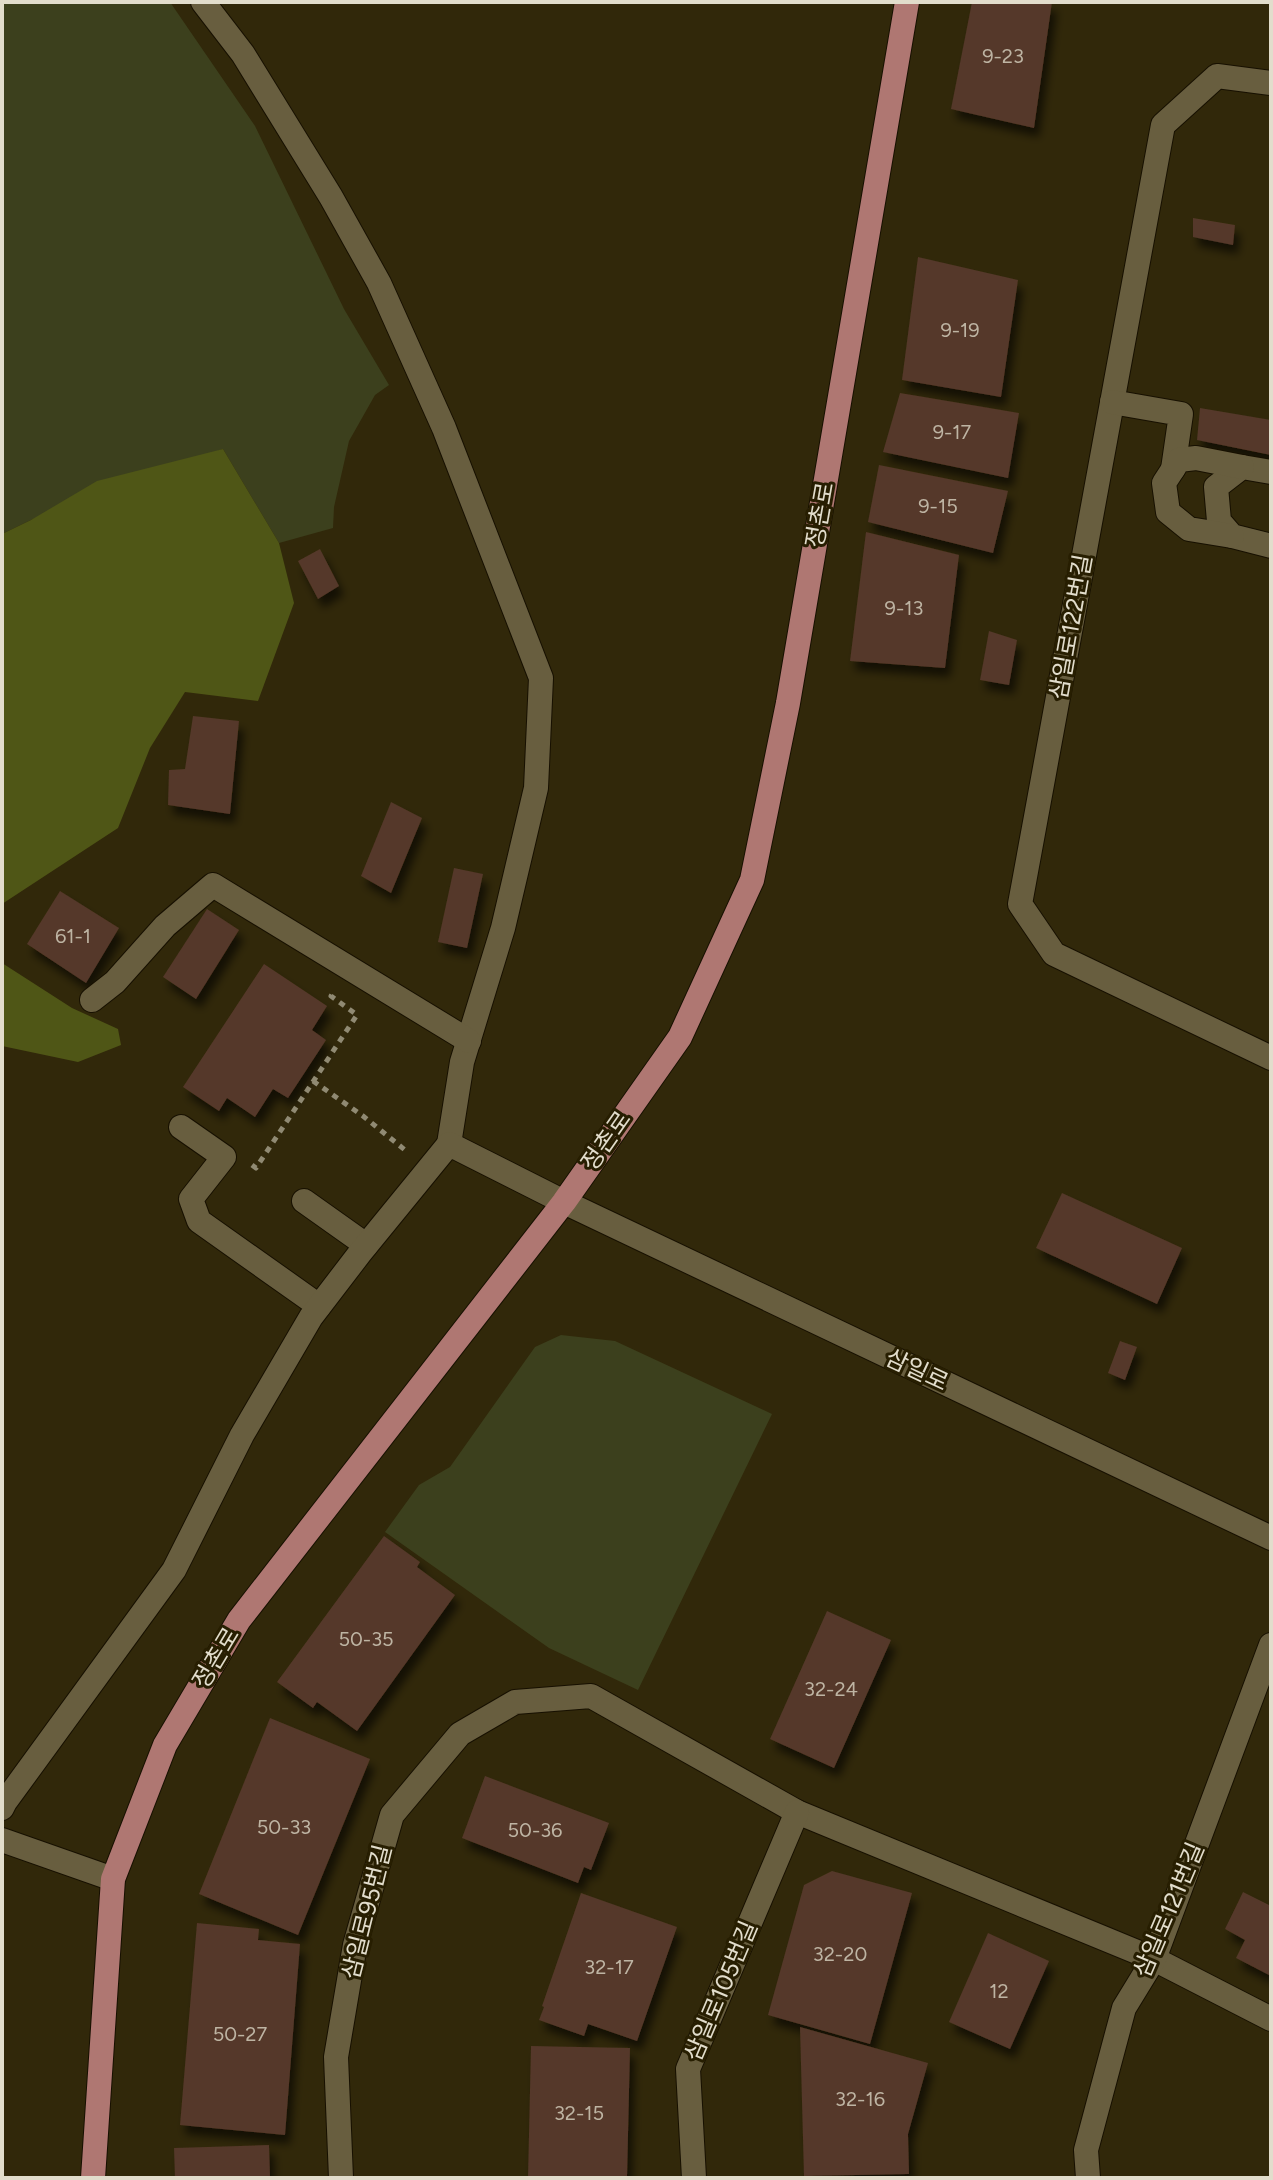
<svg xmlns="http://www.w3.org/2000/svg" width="1273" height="2180" font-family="Figtree,'Noto Sans KR',sans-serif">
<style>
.green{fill:#3c401d}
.forest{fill:#4f5616}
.building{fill:#543829;filter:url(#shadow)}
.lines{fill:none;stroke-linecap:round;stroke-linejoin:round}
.minor-casing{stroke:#171000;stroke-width:26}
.major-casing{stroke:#171000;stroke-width:26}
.path{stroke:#908a73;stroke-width:5;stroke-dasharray:6 6;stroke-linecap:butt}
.minor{stroke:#685e3f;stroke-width:24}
.major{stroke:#af7772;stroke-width:24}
.labels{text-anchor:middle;stroke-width:6;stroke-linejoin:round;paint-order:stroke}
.number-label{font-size:20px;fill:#beb4a3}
.street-label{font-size:24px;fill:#e2ddcc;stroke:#271e01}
</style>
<defs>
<filter id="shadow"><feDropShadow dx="5" dy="9" stdDeviation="4" flood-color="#0009"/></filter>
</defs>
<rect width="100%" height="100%" fill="#31280a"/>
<g class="green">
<path d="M2 2H170L255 126 344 309 389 385 375 395 349 441 334 507 333 528 279 543 223 449 31 520 2 534Z"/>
<path d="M561 1335 615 1341 772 1414 638 1690 549 1648 385 1532 419 1485 450 1467 535 1347Z"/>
</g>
<g class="forest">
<path d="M223 449 279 543 294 603 258 701 185 692 150 748 118 828 2 904V534L31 520 97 481Z"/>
<path d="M2 963 72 1008 118 1029 121 1045 78 1062 2 1046Z"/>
</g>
<g class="building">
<path d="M972 2H1052L1034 128 951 109Z"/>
<path d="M1193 218 1235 225 1233 245 1193 237Z"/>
<path d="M918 257 1018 280 1001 397 902 380Z"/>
<path d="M900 393 1019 413 1008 478 883 452Z"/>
<path d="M1200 408 1271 420V455L1197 440Z"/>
<path d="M879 465 1008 491 993 553 868 522Z"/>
<path d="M866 532 959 555 945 668 850 661Z"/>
<path d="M320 549 339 586 318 599 298 561Z"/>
<path d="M989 631 1017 640 1009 685 980 680Z"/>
<path d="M193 716 239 721 230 814 168 805 169 770 185 769Z"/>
<path d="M391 802 422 818 391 893 361 876Z"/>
<path d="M454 868 483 874 467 948 438 942Z"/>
<path d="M60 891 119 928 86 983 27 944Z"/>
<path d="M207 909 239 930 196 999 163 977Z"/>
<path d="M264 964 327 1006 312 1030 326 1040 288 1098 273 1089 255 1117 227 1098 219 1111 183 1087Z"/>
<path d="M1062 1193 1182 1248 1157 1304 1036 1248Z"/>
<path d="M1120 1341 1137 1347 1125 1380 1108 1373Z"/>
<path d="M384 1536 420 1562 417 1567 455 1595 357 1731 317 1702 313 1708 277 1682Z"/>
<path d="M827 1611 891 1640 834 1768 770 1739Z"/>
<path d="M270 1718 370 1759 298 1935 199 1894Z"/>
<path d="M485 1776 609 1823 591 1870 584 1867 578 1883 462 1838Z"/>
<path d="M832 1871 912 1893 870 2044 768 2015 804 1885Z"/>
<path d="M1243 1892 1271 1906V1970L1269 1975 1236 1958 1245 1940 1225 1929Z"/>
<path d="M581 1893 677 1927 637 2041 588 2024 584 2036 539 2020 544 2007 542 2006Z"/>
<path d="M197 1923 259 1929 258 1940 300 1944 285 2135 180 2125Z"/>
<path d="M988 1933 1049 1961 1010 2049 949 2022Z"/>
<path d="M800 2027 928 2063 908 2134 909 2174 804 2176Z"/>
<path d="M531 2046 630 2048 627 2178H528Z"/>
<path d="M269 2145 270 2178H175L174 2148Z"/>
</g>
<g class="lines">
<g class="minor-casing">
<g id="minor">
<path d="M203 2 243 54 331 197 379 283 444 428 541 678 536 788 503 928 462 1062 449 1144"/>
<path d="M1271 83 1217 76 1163 125 1020 904 1054 954 1271 1058"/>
<path d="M1112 402 1181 414 1173 469"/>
<path d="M1271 472 1242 467 1216 487 1219 521 1232 536 1271 546"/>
<path d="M1232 536 1189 529 1168 512 1164 483 1179 460 1196 458 1242 467"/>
<path d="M92 1000 115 982 165 926 213 885 469 1041"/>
<path d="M181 1127 224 1157 191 1199 199 1221 319 1306"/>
<path d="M304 1201 366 1245"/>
<path d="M2 1808 5 1802 174 1570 242 1435 311 1317 360 1253 449 1144 564 1202 1271 1538"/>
<path d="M2 1840 113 1879"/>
<path d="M341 2178 336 2057 355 1945 392 1815 460 1734 515 1702 591 1696 797 1812 1154 1959 1271 2019"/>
<path d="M694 2178 688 2069 797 1812"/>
<path d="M1088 2178 1086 2150 1124 2008 1154 1959 1271 1645"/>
</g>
</g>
<g class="major-casing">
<path id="major" d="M93 2178 113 1879 165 1745 239 1620 564 1202 680 1037 752 880 788 703 907 2"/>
</g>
<g class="path">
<path d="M313 1081 363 1116 405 1150"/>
<path d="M252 1165 256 1168 357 1015 331 996 334 991"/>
</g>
<use href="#minor" class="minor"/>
<use href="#major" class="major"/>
</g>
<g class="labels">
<g class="number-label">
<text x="1003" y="63">9-23</text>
<text x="960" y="337">9-19</text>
<text x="952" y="439">9-17</text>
<text x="938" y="513">9-15</text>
<text x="904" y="615">9-13</text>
<text x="73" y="943">61-1</text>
<text x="366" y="1646">50-35</text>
<text x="831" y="1696">32-24</text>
<text x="284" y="1834">50-33</text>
<text x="535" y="1837">50-36</text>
<text x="840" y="1961">32-20</text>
<text x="609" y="1974">32-17</text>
<text x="999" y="1998">12</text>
<text x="240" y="2041">50-27</text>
<text x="860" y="2106">32-16</text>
<text x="579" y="2120">32-15</text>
</g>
<g class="street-label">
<text transform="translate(820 515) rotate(-80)" y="8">정촌로</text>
<text transform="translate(1071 627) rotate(-80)" y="8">삼일로122번길</text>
<text transform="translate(606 1141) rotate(-55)" y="8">정촌로</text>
<text transform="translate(917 1370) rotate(25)" y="8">삼일로</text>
<text transform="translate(216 1658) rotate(-59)" y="8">정촌로</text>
<text transform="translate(1169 1910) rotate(-67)" y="8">삼일로121번길</text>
<text transform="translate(367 1912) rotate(-76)" y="8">삼일로95번길</text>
<text transform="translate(721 1991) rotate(-67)" y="8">삼일로105번길</text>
</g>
</g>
<rect width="1273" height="2180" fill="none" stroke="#e2ddcc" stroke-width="8"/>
</svg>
